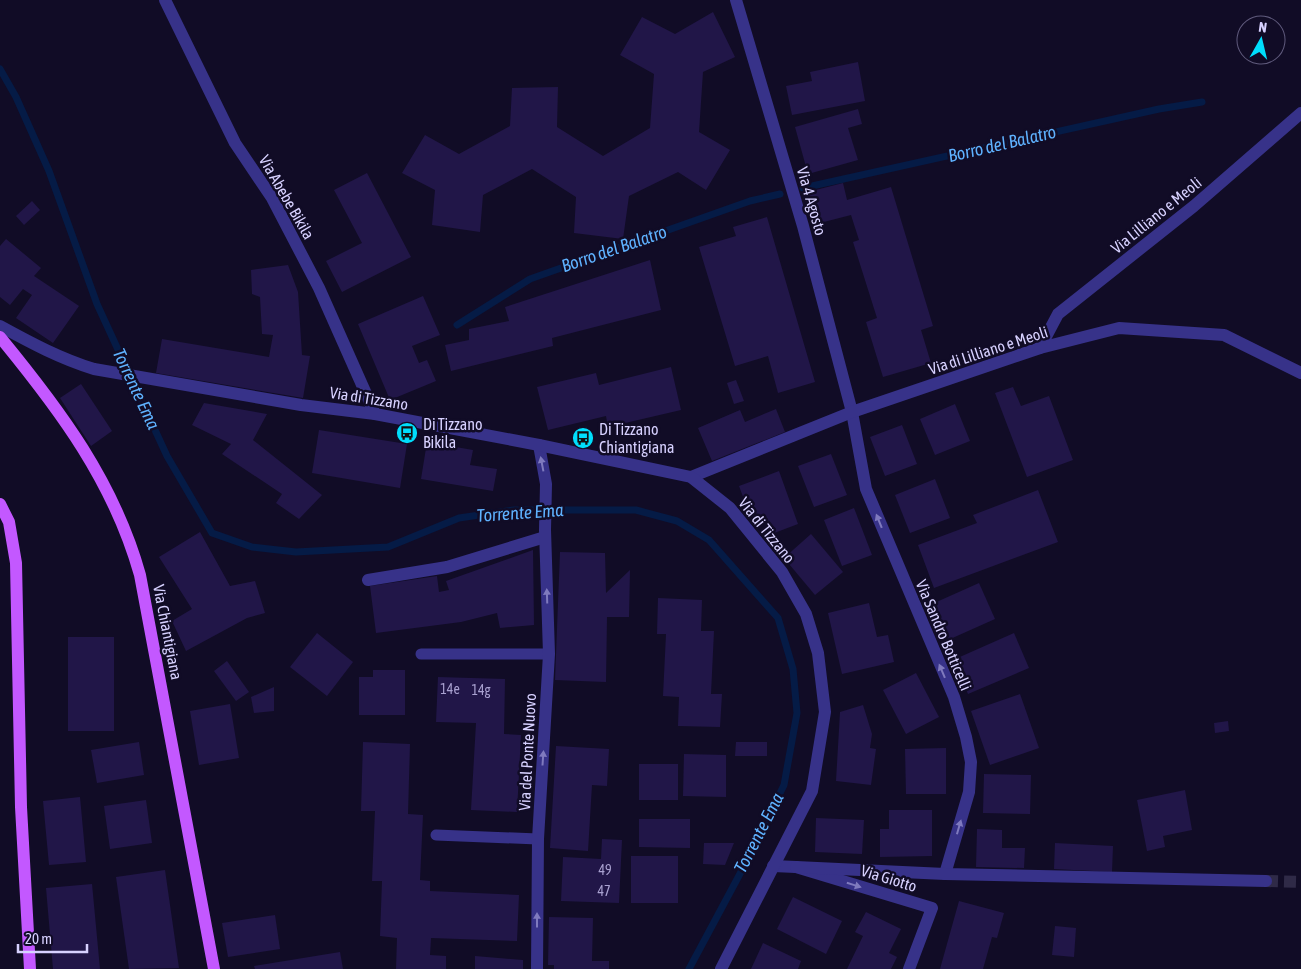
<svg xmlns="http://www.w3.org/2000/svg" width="1301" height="969" font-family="'Asap Condensed',sans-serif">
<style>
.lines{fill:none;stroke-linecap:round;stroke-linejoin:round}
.stream{stroke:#051b46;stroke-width:7}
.building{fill:#211648}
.minor-tunnel{stroke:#2f2a47;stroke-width:12;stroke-dasharray:12 6;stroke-linecap:butt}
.service{stroke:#373289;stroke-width:11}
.minor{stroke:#373289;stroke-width:12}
.tertiary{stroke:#373289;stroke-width:12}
.primary{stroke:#c358ff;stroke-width:12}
.oneway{fill:#7f7abe}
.labels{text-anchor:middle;stroke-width:5;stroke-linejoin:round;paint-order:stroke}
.number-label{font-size:14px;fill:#aaa2d1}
.street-label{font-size:16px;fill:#d7d1ff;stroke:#110c26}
.poi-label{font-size:16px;fill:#d7d1ff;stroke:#110c26;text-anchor:start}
.water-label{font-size:18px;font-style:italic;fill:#5fb2ff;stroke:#110c26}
</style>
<rect width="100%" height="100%" fill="#110c26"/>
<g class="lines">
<g class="stream">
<path d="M0 69 16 97 49 171 97 304 167 456 212 533 252 547 296 552 388 547 459 518 514 510H636L677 521 709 540 778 618 793 669 797 713 784 785 742 870 689 969"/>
<path d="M803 188 1159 109 1202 102"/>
<path d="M457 325 530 279 750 201 780 194"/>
</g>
</g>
<g class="building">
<path d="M713 12 735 57 703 72 699 132 730 150 706 190 678 172 629 196 623 239 574 233 576 197 532 169 483 195 480 232 432 225 435 190 402 173 425 135 459 154 510 126 512 88 558 87 557 127 603 156 650 128 654 74 620 55 642 17 675 34Z"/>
<path d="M858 62 865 101 792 115 786 86 812 81 810 72Z"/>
<path d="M858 109 862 124 848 128 858 160 808 174 795 127Z"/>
<path d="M367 173 411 257 342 292 326 261 362 243 334 190Z"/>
<path d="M843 183 847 200 891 187 933 326 921 330 931 363 883 377 866 322 877 318 853 242 859 240 851 215 816 224 808 192Z"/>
<path d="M32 201 40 210 24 225 16 216Z"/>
<path d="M767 217 815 382 778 393 768 356 735 366 699 247 736 236 733 227Z"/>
<path d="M6 239 41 268 34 276 79 306 53 343 16 318 32 295 23 289 10 305 0 297V246Z"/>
<path d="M650 260 661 310 552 338 553 346 451 371 445 345 469 340V329L509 321 505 307Z"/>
<path d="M288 265 298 292 302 355 310 356 303 398 156 373 162 339 269 357 273 335 262 334 260 297 252 294 251 270Z"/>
<path d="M423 296 440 335 412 346 419 363 427 360 436 381 390 400 358 324Z"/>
<path d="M671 367 681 410 608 427 606 416 548 430 537 387 596 373 599 385Z"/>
<path d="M736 380 744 401 734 404 727 383Z"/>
<path d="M81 384 112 431 91 446 60 398Z"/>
<path d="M1013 387 1021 406 1049 396 1073 460 1027 477 995 393Z"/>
<path d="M204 403 267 414 253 440 322 495 299 519 276 503 282 494 222 454 231 444 192 425Z"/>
<path d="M955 404 970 441 935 455 920 419Z"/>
<path d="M776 409 785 432 712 461 698 428 740 410 745 422Z"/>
<path d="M902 425 917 464 885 476 870 437Z"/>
<path d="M319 430 407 444 400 488 312 473Z"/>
<path d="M427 442 473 450 470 465 497 469 493 491 421 479Z"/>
<path d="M831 454 847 495 814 507 798 466Z"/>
<path d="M779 471 798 524 769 535 761 515 751 518 739 486Z"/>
<path d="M935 479 950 518 910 533 895 495Z"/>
<path d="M1038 490 1058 542 934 588 918 545 977 523 973 515Z"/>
<path d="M854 508 872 555 842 566 824 520Z"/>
<path d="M200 532 230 586 255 581 265 613 247 618 186 651 172 621 192 609 159 557Z"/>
<path d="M811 534 843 572 815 595 784 558Z"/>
<path d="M533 550 534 625 500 628 497 613 461 622 376 633 370 586 437 576 439 592 449 590 446 581Z"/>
<path d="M560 552 605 553 606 593 630 570 629 617H607L606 682 555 680Z"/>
<path d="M979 583 995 619 948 640 932 604Z"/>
<path d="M658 598 702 600 701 631H714L711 694H722L720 727 678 726 679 697 663 696 666 634H657Z"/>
<path d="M869 603 877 637 888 635 894 662 842 674 828 613Z"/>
<path d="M317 633 353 662 327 696 290 667Z"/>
<path d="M1014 633 1029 668 968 694 953 660Z"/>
<rect x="68" y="637" width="46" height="94"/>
<path d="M227 661 249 692 236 701 214 671Z"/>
<path d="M373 670H405V715H359V677H373Z"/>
<path d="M916 673 939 717 906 734 883 690Z"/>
<path d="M438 677 505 679 504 734 521 735 517 812 471 810 476 723 436 722Z"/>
<path d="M274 687V711L254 713 251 697Z"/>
<path d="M1020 694 1039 748 990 765 971 711Z"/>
<path d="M230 704 239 758 199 765 190 711Z"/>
<path d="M863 705 872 734 870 748 876 749 871 785 836 781 840 712Z"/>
<path d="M1228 721 1229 731 1215 733 1214 723Z"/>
<path d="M139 742 144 775 97 783 91 750Z"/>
<path d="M363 742 410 744 408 814 423 815 420 880 430 881V891L519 895 517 941 431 938 430 955 446 956V969H396L397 938 380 936 382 881H372L375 811H361Z"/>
<path d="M736 742H767V756H735Z"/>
<path d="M556 746 609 749 607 786 592 785 588 851 550 848Z"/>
<path d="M946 748V794H906L905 749Z"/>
<path d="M684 754 726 755V797L683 796Z"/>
<rect x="639" y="764" width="39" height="36"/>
<path d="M984 774 1031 775 1030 814 983 813Z"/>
<path d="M1185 790 1192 830 1163 836 1165 847 1147 851 1137 800Z"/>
<path d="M80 797 86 862 49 865 43 801Z"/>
<path d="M146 800 152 843 110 849 104 806Z"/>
<path d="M889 810H932V856L880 857V829H889Z"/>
<path d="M816 818 864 820 862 854 815 852Z"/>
<path d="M639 819H690V848L639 847Z"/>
<path d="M977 829 1002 830V848H1025L1024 868 976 867Z"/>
<path d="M602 839 622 840 619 903 561 901 563 857 601 859Z"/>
<path d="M704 843H734L725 865 703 864Z"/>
<path d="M1055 843 1113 846 1112 872 1054 869Z"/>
<rect x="631" y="856" width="47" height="47"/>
<path d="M165 870 179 968 129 969 116 877Z"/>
<path d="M92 884 100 969H53L46 888Z"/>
<path d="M793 897 842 921 826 954 777 929Z"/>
<path d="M959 901 1004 913 997 938 992 937 983 969H940Z"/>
<path d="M866 912 901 929 889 953 897 957 891 969H847L863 936 855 932Z"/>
<path d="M275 915 280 949 228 957 222 923Z"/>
<path d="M549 917 593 918 592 961H609V969H554V965H548Z"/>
<path d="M1055 926 1076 928 1074 957 1052 955Z"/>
<path d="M763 943 801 961 798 969H751Z"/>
<path d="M340 952 343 969H255L254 966Z"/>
<path d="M475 956 523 960V969H475Z"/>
</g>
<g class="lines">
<path class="minor-tunnel" d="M1266 881 1301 882"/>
<g class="service">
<path d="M421 654H549"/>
<path d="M436 835 538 839"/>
</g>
<g class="minor">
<path d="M165 0 235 143 272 198 319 288 375 414"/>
<path d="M736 0 803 226 852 412 866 489 954 697 966 737 971 762 969 792 945 874"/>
<path d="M1040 348 1058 314 1194 206 1301 113"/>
<path d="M691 477 852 412 1040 348 1119 328 1224 335 1301 373"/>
<path d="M368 580 447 567 545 537"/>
<path d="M773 866 796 867 932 908 909 969"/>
<path d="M796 867 945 874 1266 881"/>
<path d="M537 969 538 839 549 654 545 530 546 484 539 445"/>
</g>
<path class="tertiary" d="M0 326C31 343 61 359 94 369L301 405 375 414 539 445 691 477 730 508 782 572 806 614 818 653 825 712 812 791 721 969"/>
<g class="primary">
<path d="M0 337C60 410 114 482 140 575L214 969"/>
<path d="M0 504 9 522 16 563 21 807 30 969"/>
</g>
</g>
<defs><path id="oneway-solid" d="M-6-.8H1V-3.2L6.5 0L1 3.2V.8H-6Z" transform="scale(1.25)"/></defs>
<g class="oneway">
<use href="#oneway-solid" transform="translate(542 464) rotate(-101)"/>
<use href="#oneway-solid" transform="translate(879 521) rotate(-112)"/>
<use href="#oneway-solid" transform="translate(547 596) rotate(-92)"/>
<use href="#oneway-solid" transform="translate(942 671) rotate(-113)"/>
<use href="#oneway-solid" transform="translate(543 758) rotate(-86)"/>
<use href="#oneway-solid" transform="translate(959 827) rotate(-74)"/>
<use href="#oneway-solid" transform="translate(854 885) rotate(17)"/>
<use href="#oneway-solid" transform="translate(537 920) rotate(-90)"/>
</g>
<defs>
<g id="bus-disc" transform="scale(1.125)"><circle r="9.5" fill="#00defc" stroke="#110c26"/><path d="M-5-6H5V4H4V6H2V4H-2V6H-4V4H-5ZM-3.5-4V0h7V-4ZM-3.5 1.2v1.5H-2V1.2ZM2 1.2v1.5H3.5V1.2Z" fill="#111"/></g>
</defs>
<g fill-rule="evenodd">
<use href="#bus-disc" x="407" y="433"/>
<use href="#bus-disc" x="583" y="438"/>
</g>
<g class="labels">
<g class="number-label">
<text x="450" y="694">14e</text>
<text x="481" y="695">14g</text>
<text x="605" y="875">49</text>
<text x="604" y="896">47</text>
</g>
<g class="street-label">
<text transform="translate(287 197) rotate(60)" y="6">Via Abebe Bikila</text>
<text transform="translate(812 201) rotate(74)" y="6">Via 4 Agosto</text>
<text transform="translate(1156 215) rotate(-39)" y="6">Via Lilliano e Meoli</text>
<text transform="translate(988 350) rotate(-18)" y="6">Via di Lilliano e Meoli</text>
<text transform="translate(369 398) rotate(9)" y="6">Via di Tizzano</text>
<text transform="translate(767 530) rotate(51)" y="6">Via di Tizzano</text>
<text transform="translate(168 632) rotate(79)" y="6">Via Chiantigiana</text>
<text transform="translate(944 635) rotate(67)" y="6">Via Sandro Botticelli</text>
<text transform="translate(527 752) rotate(-87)" y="6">Via del Ponte Nuovo</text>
<text transform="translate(889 878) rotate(17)" y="6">Via Giotto</text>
</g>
<g class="poi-label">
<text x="423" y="430">Di Tizzano<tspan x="423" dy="18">Bikila</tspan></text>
<text x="599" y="435">Di Tizzano<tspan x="599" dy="18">Chiantigiana</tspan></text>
</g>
<g class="water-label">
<text transform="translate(1002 144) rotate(-13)" y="6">Borro del Balatro</text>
<text transform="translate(614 249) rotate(-19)" y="6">Borro del Balatro</text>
<text transform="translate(136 389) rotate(65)" y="6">Torrente Ema</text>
<text transform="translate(520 513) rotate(-4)" y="6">Torrente Ema</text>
<text transform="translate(759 833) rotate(-63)" y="6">Torrente Ema</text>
</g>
</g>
<g transform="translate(1261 40) rotate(8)"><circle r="24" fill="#110c26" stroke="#605b7d"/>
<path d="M0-4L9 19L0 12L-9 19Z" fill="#00defc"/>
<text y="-8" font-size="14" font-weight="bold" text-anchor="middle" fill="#d7d1ff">N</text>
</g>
<path d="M18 944v8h69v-8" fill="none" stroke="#d7d1ff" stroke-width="2.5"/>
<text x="25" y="944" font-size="15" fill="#d7d1ff" stroke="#110c26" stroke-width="4" paint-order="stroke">20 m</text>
</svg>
